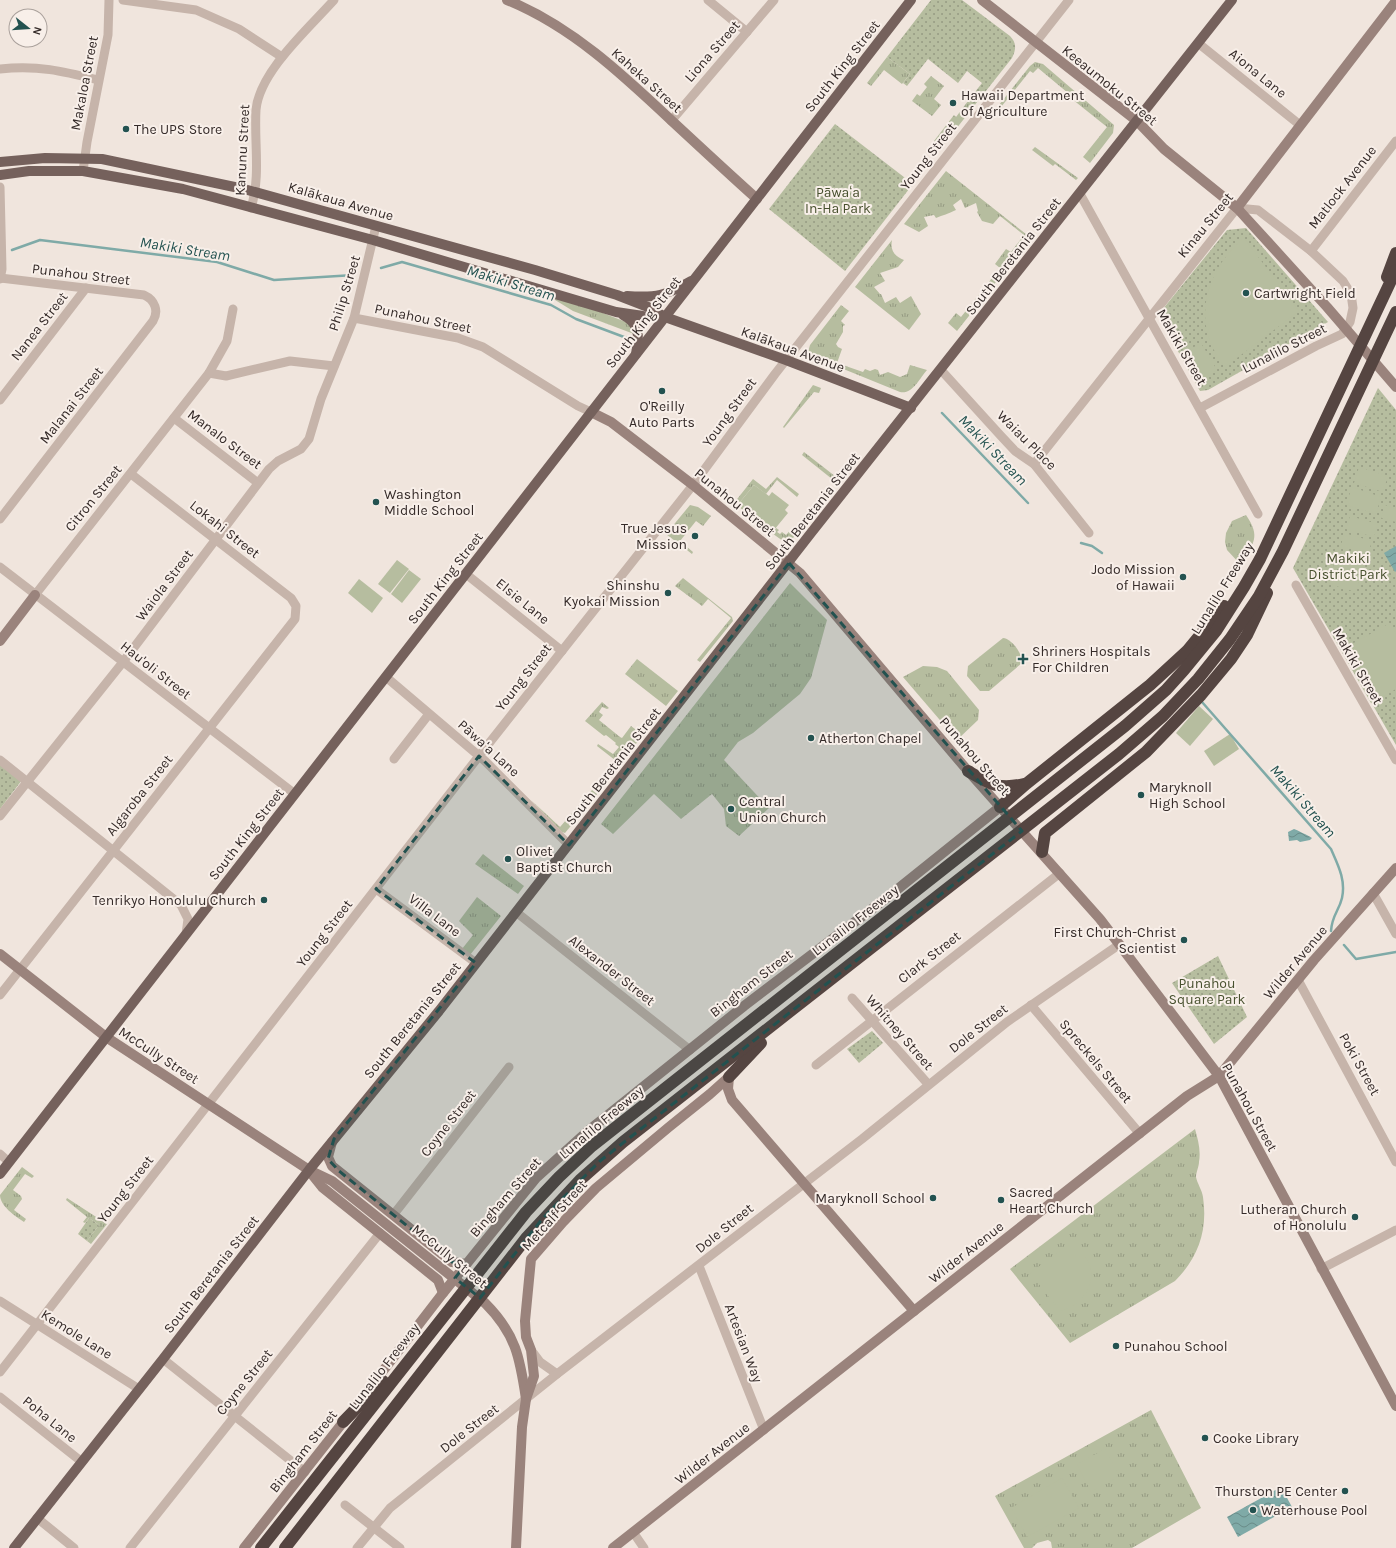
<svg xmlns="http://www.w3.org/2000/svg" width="1396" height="1548" font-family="Karla,sans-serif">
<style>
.grass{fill:url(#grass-tufts)}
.park{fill:url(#park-dots)}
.garden{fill:#b6bd9f}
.water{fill:url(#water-waves)}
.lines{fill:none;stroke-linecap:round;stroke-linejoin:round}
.stream{stroke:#7faaa7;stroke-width:2.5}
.street{stroke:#c6b4aa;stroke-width:9}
.secondary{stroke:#9a837c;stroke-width:10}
.primary{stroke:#75615c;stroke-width:10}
.highway{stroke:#554541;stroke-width:12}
.marked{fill:#235250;fill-opacity:0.2;stroke:#235250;stroke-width:3;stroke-dasharray:8 5;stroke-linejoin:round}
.poi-dot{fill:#235250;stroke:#f8efe9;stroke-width:1.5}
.labels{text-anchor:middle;stroke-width:4;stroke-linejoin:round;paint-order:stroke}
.street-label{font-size:14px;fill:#352b29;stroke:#f8efe9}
.poi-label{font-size:14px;fill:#352b29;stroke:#f8efe9;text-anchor:start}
.park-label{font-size:14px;fill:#48512f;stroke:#f8efe9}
.water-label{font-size:15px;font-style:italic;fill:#235250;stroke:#f8efe9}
</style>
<defs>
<pattern id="grass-tufts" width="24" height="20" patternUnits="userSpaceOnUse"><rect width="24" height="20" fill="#b6bd9f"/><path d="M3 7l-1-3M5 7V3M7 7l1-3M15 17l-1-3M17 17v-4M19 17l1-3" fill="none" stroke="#959a82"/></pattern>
<pattern id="park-dots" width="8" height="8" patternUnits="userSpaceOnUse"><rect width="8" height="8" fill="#b6bd9f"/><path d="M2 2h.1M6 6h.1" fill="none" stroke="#959a82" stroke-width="1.8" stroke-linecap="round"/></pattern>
<pattern id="water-waves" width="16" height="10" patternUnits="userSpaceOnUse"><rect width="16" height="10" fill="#7faaa7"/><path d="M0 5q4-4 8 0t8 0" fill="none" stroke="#698b88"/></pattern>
</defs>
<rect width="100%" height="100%" fill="#f0e5dd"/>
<g class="grass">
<path d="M887 57 910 74 902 84 884 70 871 86 867 83Z"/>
<path d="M1035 62 1043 64 1114 125 1113 133 1090 163 1083 157 1107 127 1067 95 1068 93 1038 68 1033 73 1030 71 1001 107 999 105 1030 66Z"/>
<path d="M931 76 944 86 934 99 941 105 932 116 912 101 917 94 920 96 927 87 924 84Z"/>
<path d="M968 101 974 106 942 147 934 141 954 115 956 117Z"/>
<path d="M1035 147 1078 178 1076 180 1055 164 1053 166 1032 150Z"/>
<path d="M946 171 1031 238 957 331 948 323 956 313 961 317 1000 268 995 264 1006 249 1011 252 1024 235 1000 216 993 224 982 221 977 212 978 211 976 203 965 208 961 199 953 205 956 210C948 214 943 215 936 218L934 215 924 217 928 226 919 232 904 224Z"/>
<path d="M892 240C890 250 894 256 904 260L898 267 880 273 885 281 874 287 880 294H881L885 303 896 297 900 303 911 296 921 314 909 330 855 287Z"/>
<path d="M547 295 590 308 626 322 630 325 634 334 573 311Z"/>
<path d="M841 305 849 311 841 321 845 325 843 326V332L836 344 838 347 842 349 837 363 863 372 865 369 870 371 875 369 878 370 880 375 888 372 900 377 907 374 910 365 927 370C920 378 912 395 900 392L809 355 808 352 810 345Z"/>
<path d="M813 385 821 388 819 393 814 392 784 428 783 427Z"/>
<path d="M804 452 840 480 837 483 802 455Z"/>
<path d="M777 477 799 494 797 497 777 480 766 494 754 485 740 502 756 516 754 519 734 503 753 479 766 489Z"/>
<path d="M690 505 698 507 711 516 703 526 696 521 680 541 693 552 692 554 666 534Z"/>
<path d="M1246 515C1261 537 1254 543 1240 564L1227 550 1225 542 1226 533 1232 521Z"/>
<path d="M760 519 774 530 776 528 779 530 777 532 780 534 782 532 786 535 794 526 802 528 793 538 783 541 758 523Z"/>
<path d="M683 578 732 617 733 621 700 662 697 660 731 618 708 599 702 606 675 586Z"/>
<path d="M790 583 827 620 811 678 800 694 753 733 738 742 724 760 769 808 739 836 726 826 724 809 712 794 681 819 654 794 613 834 601 824Z"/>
<path d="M1003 638C1011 638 1023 654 1022 663L989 691H980L967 676 968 666Z"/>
<path d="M637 659 678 691 666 706 625 674Z"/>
<path d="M923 666 937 667 947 671 979 710 978 720 957 740 903 677Z"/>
<path d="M602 702 609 708 607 709 602 707 599 712 603 715 599 720 620 737 622 738 631 726 643 735 620 764 597 746 598 744 613 754 619 747 615 744 616 743 606 735 604 736 585 721Z"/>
<path d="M592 790 597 794 565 833 562 832 531 800 560 827Z"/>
<path d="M483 854 524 886 518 894 475 864Z"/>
<path d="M477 897 501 916 470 955 462 949 473 935 459 921Z"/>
<path d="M1195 1129C1198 1140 1201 1150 1199 1162 1199 1166 1196 1173 1196 1177 1197 1183 1202 1190 1203 1197 1208 1231 1198 1258 1175 1281L1070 1343 1010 1269Z"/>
<path d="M22 1167 34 1176 32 1178 25 1174 13 1190 21 1196 22 1199 14 1210 26 1219 24 1222C15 1216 0 1206 0 1195Z"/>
<path d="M67 1198 107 1224 91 1244 87 1241 99 1225 89 1218 85 1223 83 1222 87 1217 66 1200Z"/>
<path d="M1151 1410 1201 1508 1132 1548H1052L1051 1542 1048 1540 1037 1543 1032 1548H1024L995 1496Z"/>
</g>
<g class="park">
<path d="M931 0H962L1010 36C1017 43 1016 50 1012 58L974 106 968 101 982 83 967 71 958 83 928 59 907 86 903 83 910 74 887 57Z"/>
<path d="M835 124 913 184 845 271 769 209Z"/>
<path d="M1246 228 1328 322 1208 390 1200 391 1158 315 1227 230Z"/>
<path d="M1378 388 1396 410V745L1293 568Z"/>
<path d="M0 763 22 780 0 809Z"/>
<path d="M1218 956 1247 1017 1214 1044 1172 983Z"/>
<path d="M872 1031 883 1043 859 1063 847 1049Z"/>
<path d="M89 1218 99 1225 87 1241 78 1234Z"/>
</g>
<g class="garden">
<path d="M1244 238 1299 311 1225 367C1190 325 1204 271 1244 238Z"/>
<path d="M1201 343 1217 370 1201 380 1185 352Z"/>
<path d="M1359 467 1388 476 1383 492 1354 483Z"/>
<path d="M754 485 769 496 772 492 789 505 785 510 788 513 774 530 740 502Z"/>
<path d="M1352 487 1381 497 1376 514 1346 505Z"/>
<path d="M1385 505 1396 509V522L1381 518Z"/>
<path d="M1350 516 1378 524 1374 537 1346 529Z"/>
<path d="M1344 533 1372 541 1368 554 1341 546Z"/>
<path d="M1337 554 1365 562 1361 575 1333 567Z"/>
<path d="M397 560 409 569 390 593 378 584Z"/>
<path d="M409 570 421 579 402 603 391 594Z"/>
<path d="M1332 571 1360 579 1356 592 1329 584Z"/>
<path d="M359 579 383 598 372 613 348 593Z"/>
<path d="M1390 623 1396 634V689L1371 703 1341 650Z"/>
<path d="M1199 706 1213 719 1190 746 1176 733Z"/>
<path d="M1230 734 1239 749 1214 766 1204 751Z"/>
<path d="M1071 1243C1077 1248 1084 1254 1088 1261 1099 1283 1081 1306 1060 1311L1030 1273Z"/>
<path d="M1105 1449 1118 1473 1116 1478 1091 1492 1077 1464Z"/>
<path d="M1062 1478 1079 1508 1027 1537 1011 1508Z"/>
</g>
<g class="water">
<path d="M1396 546V571L1395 572 1384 553Z"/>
<path d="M1294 829C1299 831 1307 835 1312 838L1310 840 1300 842 1297 840 1289 841 1288 832Z"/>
<path d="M1281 1487 1292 1507 1238 1537 1227 1517Z"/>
</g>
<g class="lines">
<g class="stream">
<path d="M12 250 40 240 217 262 274 280 354 275"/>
<path d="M381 268 402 262 551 305 576 319 632 340"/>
<path d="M942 413 1028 503"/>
<path d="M1081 543 1092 546 1102 553"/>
<path d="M1202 702 1331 849C1338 865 1346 880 1342 898 1339 911 1332 915 1331 931"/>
<path d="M1344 945 1356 959 1396 952"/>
</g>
<g class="street">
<path d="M123 0 196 10 239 29 282 57"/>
<path d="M708 0 747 32"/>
<path d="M1198 43 1300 125"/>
<path d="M0 69C38 65 62 71 98 80"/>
<path d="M671 121 774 0"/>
<path d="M83 171 87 142 108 35 109 0"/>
<path d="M0 187 2 269 0 279"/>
<path d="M1080 194 1258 514"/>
<path d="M251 208C261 176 254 143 256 110 259 72 309 28 334 0"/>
<path d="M1311 251 1396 141"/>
<path d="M354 318 458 338 483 347 578 406 591 412"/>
<path d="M941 370 1001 436 1015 451 1034 464 1089 533"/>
<path d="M209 373 226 376 290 361 334 366"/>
<path d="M0 400 86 288"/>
<path d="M174 418 258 483"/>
<path d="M1034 464 1237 208 1258 210 1311 251 1343 281 1351 294 1353 308 1350 322 1342 334 1316 346 1200 408"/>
<path d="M0 519 153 321C159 311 155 300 144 295L0 278"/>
<path d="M0 567 295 794"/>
<path d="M466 574 562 651"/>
<path d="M1296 585 1396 760"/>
<path d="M35 595 209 373 227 341 233 309"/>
<path d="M386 677 485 761 569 845"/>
<path d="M394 759 429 714"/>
<path d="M0 760 181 905 188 919 186 934"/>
<path d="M0 816 123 662 269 469 278 461 301 449 309 439 321 399 354 318 376 226"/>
<path d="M376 889 476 963"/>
<path d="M1373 893 1396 934"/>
<path d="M516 912 690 1050"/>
<path d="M1298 980 1396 1162"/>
<path d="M0 995 295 619 296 606 291 598 131 474"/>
<path d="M852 998 928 1084"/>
<path d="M1031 1005 1140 1134"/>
<path d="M816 1065 1060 873"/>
<path d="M0 1154 9 1162"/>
<path d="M394 1214 509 1067"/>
<path d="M699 1266 764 1430"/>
<path d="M1321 1269 1396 1230"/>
<path d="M0 1301 139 1389"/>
<path d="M531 1350 540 1362 557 1374"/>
<path d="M163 1359 305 1472"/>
<path d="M0 1372 479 756 693 485 775 374 1069 0"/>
<path d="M0 1397 82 1462"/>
<path d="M345 1505 400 1548"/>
<path d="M37 1518 74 1548"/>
<path d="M633 1532 644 1548"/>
<path d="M130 1548 380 1233"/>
<path d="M357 1548 390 1508 557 1374 862 1139 1007 1022 1120 944"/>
</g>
<g class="secondary">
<path d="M507 0C571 26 622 74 672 121 700 147 728 173 757 199"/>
<path d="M982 0 1137 121 1164 149 1237 208 1327 307 1396 387"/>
<path d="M1237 208 1396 1"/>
<path d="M591 412 611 422 693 485 800 573 968 771 1100 919 1219 1076 1396 1406"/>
<path d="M0 641 35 595"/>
<path d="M0 954 106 1037 309 1170 332 1181 485 1303C516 1334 520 1358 526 1399"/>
<path d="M729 1077 728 1089 732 1100 914 1311"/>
<path d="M332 1142 328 1157 332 1166 452 1262 466 1264"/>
<path d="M310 1172 322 1187 438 1280 443 1293"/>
<path d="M369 1389 443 1293 536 1178 588 1131 744 1006 889 896 1000 807"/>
<path d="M244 1548 348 1416"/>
<path d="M516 1548 522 1427 526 1399 534 1376 531 1350 526 1337 525 1321 531 1259 563 1222 596 1188 669 1127 710 1094 729 1077"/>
<path d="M613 1548 1187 1096 1219 1076 1314 960 1396 868"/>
</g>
<g class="primary">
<path d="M0 162 45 158 102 159 244 189 535 270 617 295 648 307 665 317 786 360 911 408"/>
<path d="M0 175 29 171H83L183 189 373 240 616 312 643 316 663 317"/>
<path d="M627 296C657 298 665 296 691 281"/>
<path d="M623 315C641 324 639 337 636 354"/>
<path d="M0 1174 911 0"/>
<path d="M14 1548 163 1359 309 1170 439 1011 811 533 1232 0"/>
</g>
<g class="highway">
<path d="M1387 277 1396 253"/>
<path d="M968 771C990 784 998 790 1024 784"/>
<path d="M1000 807 1026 784 1150 685 1187 651 1224 606"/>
<path d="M1042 852 1045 833 1146 752 1201 695 1231 659 1247 635 1267 593"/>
<path d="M729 1077 761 1043"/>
<path d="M343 1422 383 1381"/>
<path d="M261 1548 526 1212 559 1177 592 1146 1125 726 1166 690 1184 670 1216 631 1244 587 1260 559 1396 270"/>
<path d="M285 1548 527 1237 580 1180 623 1142 1119 754 1163 716 1198 679 1230 639 1259 596 1283 551 1396 312"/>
</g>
</g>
<path class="marked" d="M789 563 1022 831 600 1161 543 1218 480 1298 455 1278 466 1264 452 1262 339 1171 328 1159 334 1139 476 963 376 889 479 756 569 845Z"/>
<g class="poi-dot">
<circle cx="953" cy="103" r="4"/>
<circle cx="126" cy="129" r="4"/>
<circle cx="1246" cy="293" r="4"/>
<circle cx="662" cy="391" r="4"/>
<circle cx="376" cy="502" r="4"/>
<circle cx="695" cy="536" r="4"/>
<circle cx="1183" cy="577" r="4"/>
<circle cx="668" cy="593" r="4"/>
<path d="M1021 653h4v4h4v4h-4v4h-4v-4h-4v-4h4z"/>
<circle cx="811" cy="738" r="4"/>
<circle cx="1141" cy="795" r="4"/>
<circle cx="731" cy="809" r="4"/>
<circle cx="508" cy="859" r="4"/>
<circle cx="264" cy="900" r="4"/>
<circle cx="1184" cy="940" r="4"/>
<circle cx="933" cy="1198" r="4"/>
<circle cx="1001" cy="1200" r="4"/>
<circle cx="1355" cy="1217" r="4"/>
<circle cx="1116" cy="1346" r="4"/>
<circle cx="1205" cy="1438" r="4"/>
<circle cx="1345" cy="1491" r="4"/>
<circle cx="1253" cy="1510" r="4"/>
</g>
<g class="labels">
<g class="street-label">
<text transform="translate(712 51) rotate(-49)" y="5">Liona Street</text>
<text transform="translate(842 66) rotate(-52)" y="5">South King Street</text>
<text transform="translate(1258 73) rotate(39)" y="5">Aiona Lane</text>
<text transform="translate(647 80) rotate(42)" y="5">Kaheka Street</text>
<text transform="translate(84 83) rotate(-79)" y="5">Makaloa Street</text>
<text transform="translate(1110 85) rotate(39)" y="5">Keeaumoku Street</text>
<text transform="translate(242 150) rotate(-87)" y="5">Kanunu Street</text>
<text transform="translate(928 156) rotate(-52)" y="5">Young Street</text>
<text transform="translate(1342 187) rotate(-52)" y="5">Matlock Avenue</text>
<text transform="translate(341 201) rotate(16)" y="5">Kalākaua Avenue</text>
<text transform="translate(1205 225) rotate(-51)" y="5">Kinau Street</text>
<text transform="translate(1013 256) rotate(-52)" y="5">South Beretania Street</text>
<text transform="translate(81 274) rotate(7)" y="5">Punahou Street</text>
<text transform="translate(344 293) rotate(-73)" y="5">Philip Street</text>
<text transform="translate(423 318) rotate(12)" y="5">Punahou Street</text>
<text transform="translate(643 322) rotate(-52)" y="5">South King Street</text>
<text transform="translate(39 326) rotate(-52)" y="5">Nanea Street</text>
<text transform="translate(1182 347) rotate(60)" y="5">Makiki Street</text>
<text transform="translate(1284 348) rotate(-27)" y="5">Lunalilo Street</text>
<text transform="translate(793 349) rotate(20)" y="5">Kalākaua Avenue</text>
<text transform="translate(71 405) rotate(-52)" y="5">Malanai Street</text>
<text transform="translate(729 412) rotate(-54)" y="5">Young Street</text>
<text transform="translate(225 439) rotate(37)" y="5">Manalo Street</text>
<text transform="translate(1027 440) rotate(45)" y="5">Waiau Place</text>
<text transform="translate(93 498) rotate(-51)" y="5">Citron Street</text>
<text transform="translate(735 502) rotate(39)" y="5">Punahou Street</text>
<text transform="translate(812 511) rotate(-52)" y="5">South Beretania Street</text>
<text transform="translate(225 529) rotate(38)" y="5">Lokahi Street</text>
<text transform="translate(445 578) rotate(-52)" y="5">South King Street</text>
<text transform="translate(164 585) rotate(-53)" y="5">Waiola Street</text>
<text transform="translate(1222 588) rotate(-58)" y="5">Lunalilo Freeway</text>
<text transform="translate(523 601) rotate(39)" y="5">Elsie Lane</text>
<text transform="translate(1358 666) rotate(60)" y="5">Makiki Street</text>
<text transform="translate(156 670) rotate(38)" y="5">Hau'oli Street</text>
<text transform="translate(523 677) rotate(-52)" y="5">Young Street</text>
<text transform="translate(489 748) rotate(42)" y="5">Pāwaʻa Lane</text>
<text transform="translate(975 756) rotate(49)" y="5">Punahou Street</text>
<text transform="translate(613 766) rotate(-52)" y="5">South Beretania Street</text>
<text transform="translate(139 795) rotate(-52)" y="5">Algaroba Street</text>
<text transform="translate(246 834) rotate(-52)" y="5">South King Street</text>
<text transform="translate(435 915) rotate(37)" y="5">Villa Lane</text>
<text transform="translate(855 920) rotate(-38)" y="5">Lunalilo Freeway</text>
<text transform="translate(324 933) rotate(-52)" y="5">Young Street</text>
<text transform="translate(929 957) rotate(-38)" y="5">Clark Street</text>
<text transform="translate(1295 962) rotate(-50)" y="5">Wilder Avenue</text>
<text transform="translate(612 970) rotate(38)" y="5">Alexander Street</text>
<text transform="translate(751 983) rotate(-38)" y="5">Bingham Street</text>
<text transform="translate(412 1020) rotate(-51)" y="5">South Beretania Street</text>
<text transform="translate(978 1028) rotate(-38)" y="5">Dole Street</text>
<text transform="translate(900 1032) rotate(49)" y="5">Whitney Street</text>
<text transform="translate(159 1055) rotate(33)" y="5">McCully Street</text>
<text transform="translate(1096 1061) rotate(50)" y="5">Spreckels Street</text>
<text transform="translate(1360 1064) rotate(61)" y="5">Poki Street</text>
<text transform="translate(1250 1107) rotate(61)" y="5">Punahou Street</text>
<text transform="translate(601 1122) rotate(-40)" y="5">Lunalilo Freeway</text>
<text transform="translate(448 1123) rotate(-52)" y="5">Coyne Street</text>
<text transform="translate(125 1189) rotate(-52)" y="5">Young Street</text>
<text transform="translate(505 1197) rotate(-49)" y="5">Bingham Street</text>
<text transform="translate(554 1215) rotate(-48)" y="5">Metcalf Street</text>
<text transform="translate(724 1228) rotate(-39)" y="5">Dole Street</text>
<text transform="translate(966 1252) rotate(-38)" y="5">Wilder Avenue</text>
<text transform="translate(450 1256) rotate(39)" y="5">McCully Street</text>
<text transform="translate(211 1274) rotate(-52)" y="5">South Beretania Street</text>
<text transform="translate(77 1334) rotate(32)" y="5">Kemole Lane</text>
<text transform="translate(744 1343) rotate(69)" y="5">Artesian Way</text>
<text transform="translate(384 1366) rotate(-52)" y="5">Lunalilo Freeway</text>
<text transform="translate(244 1382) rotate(-51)" y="5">Coyne Street</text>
<text transform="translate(50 1419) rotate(39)" y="5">Poha Lane</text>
<text transform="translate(469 1428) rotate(-38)" y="5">Dole Street</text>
<text transform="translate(303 1451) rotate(-52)" y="5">Bingham Street</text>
<text transform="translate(712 1453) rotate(-38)" y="5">Wilder Avenue</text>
</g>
<g class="poi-label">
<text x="961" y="100">Hawaii Department<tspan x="961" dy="16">of Agriculture</tspan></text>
<text x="134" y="134">The UPS Store</text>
<text x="1254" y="298">Cartwright Field</text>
<text x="662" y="411" text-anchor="middle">O'Reilly<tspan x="662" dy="16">Auto Parts</tspan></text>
<text x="384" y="499">Washington<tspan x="384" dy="16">Middle School</tspan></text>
<text x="687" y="533" text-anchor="end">True Jesus<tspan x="687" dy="16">Mission</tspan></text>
<text x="1175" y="574" text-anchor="end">Jodo Mission<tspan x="1175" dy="16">of Hawaii</tspan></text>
<text x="660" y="590" text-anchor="end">Shinshu<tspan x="660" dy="16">Kyokai Mission</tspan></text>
<text x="1032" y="656">Shriners Hospitals<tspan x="1032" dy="16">For Children</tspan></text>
<text x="819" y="743">Atherton Chapel</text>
<text x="1149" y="792">Maryknoll<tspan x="1149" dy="16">High School</tspan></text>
<text x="739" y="806">Central<tspan x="739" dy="16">Union Church</tspan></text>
<text x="516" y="856">Olivet<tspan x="516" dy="16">Baptist Church</tspan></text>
<text x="256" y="905" text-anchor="end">Tenrikyo Honolulu Church</text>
<text x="1176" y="937" text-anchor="end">First Church-Christ<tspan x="1176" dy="16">Scientist</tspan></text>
<text x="1009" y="1197">Sacred<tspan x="1009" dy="16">Heart Church</tspan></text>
<text x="925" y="1203" text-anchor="end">Maryknoll School</text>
<text x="1347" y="1214" text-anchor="end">Lutheran Church<tspan x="1347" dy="16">of Honolulu</tspan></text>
<text x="1124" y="1351">Punahou School</text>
<text x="1213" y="1443">Cooke Library</text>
<text x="1337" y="1496" text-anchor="end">Thurston PE Center</text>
<text x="1261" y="1515">Waterhouse Pool</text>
</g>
<g class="park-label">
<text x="838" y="197">Pāwaʻa<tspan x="838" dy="16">In-Ha Park</tspan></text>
<text x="1348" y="563">Makiki<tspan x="1348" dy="16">District Park</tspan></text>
<text x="1207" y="988">Punahou<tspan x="1207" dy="16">Square Park</tspan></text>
</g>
<g class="water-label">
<text transform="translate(185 249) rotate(9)" y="5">Makiki Stream</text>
<text transform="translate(511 283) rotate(17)" y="5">Makiki Stream</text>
<text transform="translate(993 450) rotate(46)" y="5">Makiki Stream</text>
<text transform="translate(1303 801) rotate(49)" y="5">Makiki Stream</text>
</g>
</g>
<g transform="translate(28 28) rotate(107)"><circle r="19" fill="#f8efe9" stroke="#aaa19c"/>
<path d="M0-3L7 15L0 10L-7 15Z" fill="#235250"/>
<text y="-6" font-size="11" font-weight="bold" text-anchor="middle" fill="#352b29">N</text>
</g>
</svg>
